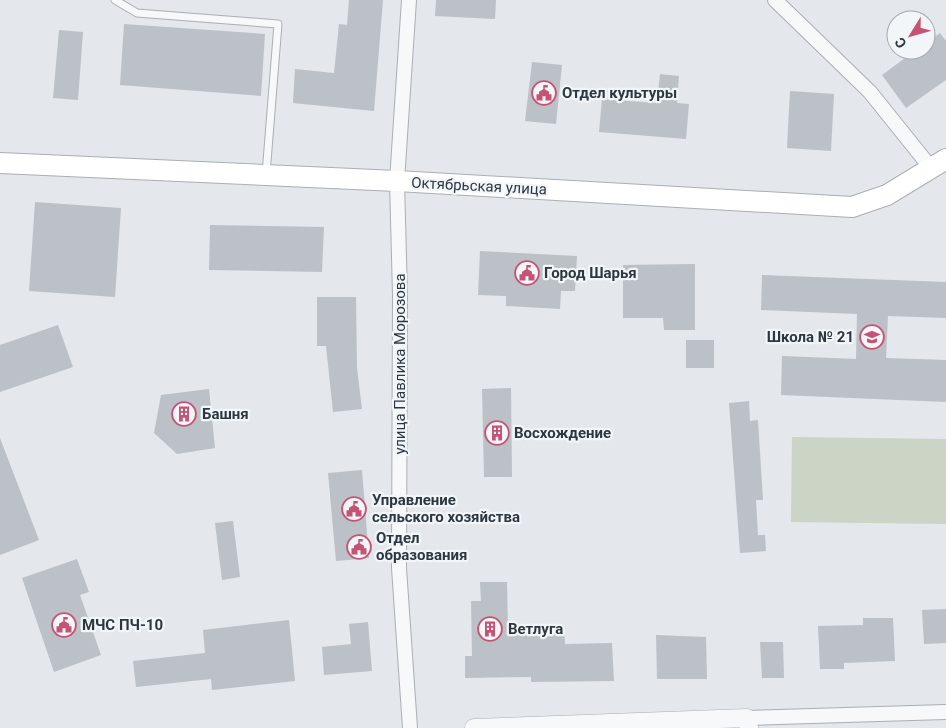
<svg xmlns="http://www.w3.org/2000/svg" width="946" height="728" font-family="Roboto,sans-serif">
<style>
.green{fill:#cbd4c5}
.building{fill:#bbc1c7}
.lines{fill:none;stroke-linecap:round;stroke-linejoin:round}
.service-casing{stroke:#a9afb5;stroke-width:9}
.minor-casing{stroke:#a9afb5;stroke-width:16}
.tertiary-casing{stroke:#a9afb5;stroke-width:19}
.secondary-casing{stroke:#a9afb5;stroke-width:22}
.service{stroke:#f6f8f9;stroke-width:7}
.minor{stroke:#f6f8f9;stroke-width:14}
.tertiary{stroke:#f6f8f9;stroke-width:18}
.secondary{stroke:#fff;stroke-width:20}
.labels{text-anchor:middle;stroke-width:4.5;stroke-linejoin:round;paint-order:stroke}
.poi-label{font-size:15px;font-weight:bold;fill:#2d3742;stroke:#f3f6f8;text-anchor:start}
.street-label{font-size:15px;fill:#2d3742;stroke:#f3f6f8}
</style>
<rect width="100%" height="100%" fill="#e4e7eb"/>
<path class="green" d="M792 437 946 439V524L791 522Z"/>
<g class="building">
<path d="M349 0H383L374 111 293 103 295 69 334 73 339 24 347 25Z"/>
<path d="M436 0H496L495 19 435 16Z"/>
<path d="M124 24 265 34 261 96 120 85Z"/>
<path d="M59 30 83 32 78 100 53 98Z"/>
<path d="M940 33 946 41V80L906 108 882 75 916 50H926V43Z"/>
<path d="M532 62 562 65 556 124 525 121Z"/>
<path d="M660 74 679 76 677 103 689 104 686 139 599 132 602 99 657 103Z"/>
<path d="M790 91 834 94 831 151 787 148Z"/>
<path d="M35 202 121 208 115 297 29 291Z"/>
<path d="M210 225 324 227 322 272 209 270Z"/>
<path d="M480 251 577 256 575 291H561L560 309 506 306V296L478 295Z"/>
<path d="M695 264V330H664L663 318H623V265Z"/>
<path d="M762 275 946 282V318L888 316 886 358 946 360V402L781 395 782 356 856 359 857 314 761 310Z"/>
<path d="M317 297H356L357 368 362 409 333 412 326 346H317Z"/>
<path d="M58 325 73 367 0 392V345Z"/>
<rect x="686" y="340" width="28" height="28"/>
<path d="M511 388 512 477H484L482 389Z"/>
<path d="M209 389 215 448 177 454 154 433 161 395Z"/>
<path d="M749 401 750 421 758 420 763 500H756L758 535H765L766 551 740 553 729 403Z"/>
<path d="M0 438 39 540 0 555Z"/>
<path d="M362 470 369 558 336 561 328 473Z"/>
<path d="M233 521 240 577 222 580 215 523Z"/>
<path d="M77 559 89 592 80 595 101 655 54 672 22 578Z"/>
<path d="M480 582H507L508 629H564L565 644 612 643 614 681 531 682V677L465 678V656H472L471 601H481Z"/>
<path d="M946 609V643L924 644 922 610Z"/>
<path d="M863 618H893L895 661 844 663V669H820L818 626 863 625Z"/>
<path d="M289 620 295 681 212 690 211 679 136 687 133 661 205 653 203 630Z"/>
<path d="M368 622 372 671 324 675 322 647 351 644 349 624Z"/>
<path d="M656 635 706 637 707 679H657Z"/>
<path d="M760 642H783L784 678H762Z"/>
</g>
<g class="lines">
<g class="service-casing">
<path id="service" d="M115 0 137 13 278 24 266 174"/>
</g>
<g class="minor-casing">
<g id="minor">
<path d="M409 0 397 181 400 295 399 568 410 728"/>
<path d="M775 0 870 92 931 168"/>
<path d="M747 718 946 712"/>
</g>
</g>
<g class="tertiary-casing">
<path id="tertiary" d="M474 728 747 718 749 728"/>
</g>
<g class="secondary-casing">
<path id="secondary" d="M0 163 397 181 852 207 887 195 946 159"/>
</g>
<use href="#service" class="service"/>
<use href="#minor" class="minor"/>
<use href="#tertiary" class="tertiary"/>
<use href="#secondary" class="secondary"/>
</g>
<defs>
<g id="civic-ring" transform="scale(1.25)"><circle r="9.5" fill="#f3f6f8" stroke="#c55374" stroke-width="1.5"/><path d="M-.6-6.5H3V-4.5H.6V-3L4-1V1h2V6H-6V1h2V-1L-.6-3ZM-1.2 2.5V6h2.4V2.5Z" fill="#c55374"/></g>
<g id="school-ring" transform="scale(1.25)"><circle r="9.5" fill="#f3f6f8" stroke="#c55374" stroke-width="1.5"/><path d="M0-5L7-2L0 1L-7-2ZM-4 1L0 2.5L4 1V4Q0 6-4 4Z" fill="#c55374"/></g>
<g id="building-ring" transform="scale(1.25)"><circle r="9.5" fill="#f3f6f8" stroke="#c55374" stroke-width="1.5"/><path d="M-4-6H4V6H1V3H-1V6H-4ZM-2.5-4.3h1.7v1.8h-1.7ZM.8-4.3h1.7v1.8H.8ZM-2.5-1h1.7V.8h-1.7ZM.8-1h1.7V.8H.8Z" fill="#c55374"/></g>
</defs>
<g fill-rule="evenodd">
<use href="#civic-ring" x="544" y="93"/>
<use href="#civic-ring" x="527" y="273"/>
<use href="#school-ring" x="872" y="337"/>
<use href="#building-ring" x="184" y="414"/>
<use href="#building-ring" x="497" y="433"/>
<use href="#civic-ring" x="354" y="509"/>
<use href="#civic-ring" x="359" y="547"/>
<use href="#civic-ring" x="64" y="625"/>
<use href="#building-ring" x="490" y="629"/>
</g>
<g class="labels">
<g class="poi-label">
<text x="562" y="98">Отдел культуры</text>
<text x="544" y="278">Город Шарья</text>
<text x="854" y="342" text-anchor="end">Школа № 21</text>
<text x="202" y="419">Башня</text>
<text x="514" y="438">Восхождение</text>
<text x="372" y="505">Управление<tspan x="372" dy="17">сельского хозяйства</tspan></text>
<text x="376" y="543">Отдел<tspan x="376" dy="17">образования</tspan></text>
<text x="82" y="630">МЧС ПЧ-10</text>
<text x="508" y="634">Ветлуга</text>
</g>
<g class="street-label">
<text transform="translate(479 186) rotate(3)" y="5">Октябрьская улица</text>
<text transform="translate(400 364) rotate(-90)" y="5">улица Павлика Морозова</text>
</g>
</g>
<g transform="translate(911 35) rotate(233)"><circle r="24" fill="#f3f6f8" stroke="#a4aaaf"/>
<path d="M0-4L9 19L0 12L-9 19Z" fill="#c55374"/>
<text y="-8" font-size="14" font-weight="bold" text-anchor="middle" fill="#2d3742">С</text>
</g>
</svg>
